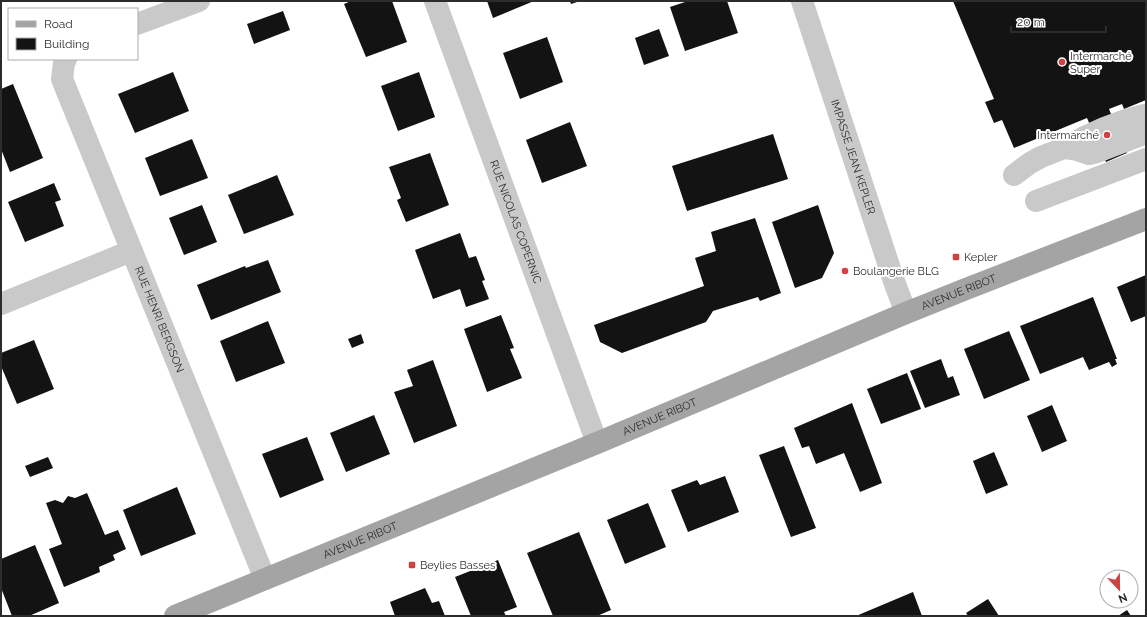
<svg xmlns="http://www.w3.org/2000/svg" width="1147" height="617" font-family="Raleway,sans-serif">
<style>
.building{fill:#131313}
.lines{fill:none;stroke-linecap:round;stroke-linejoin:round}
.minor{stroke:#c9c9c9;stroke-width:22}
.major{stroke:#a4a4a4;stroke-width:22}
.poi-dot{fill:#ce4243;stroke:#fff;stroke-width:1.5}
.labels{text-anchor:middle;stroke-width:4;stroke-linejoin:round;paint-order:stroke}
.poi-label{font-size:11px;fill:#2c2c2c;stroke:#fff;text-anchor:start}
.street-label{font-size:11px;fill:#2c2c2c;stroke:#fff}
</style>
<rect width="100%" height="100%" fill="#fff"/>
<g class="building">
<path d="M351 1H392L407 42 366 57 344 4Z"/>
<path d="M487 1H534L493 18Z"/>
<path d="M570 1H580L571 4Z"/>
<path d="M688 1H727L738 33 685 51 670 7Z"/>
<path d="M953 1H1146V100L1124 109 1122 104 1109 109 1127 153 1106 162 1087 118 1014 148 1002 120 994 123 985 102 994 99Z"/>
<path d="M283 11 290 30 254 44 247 24Z"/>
<path d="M659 29 669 56 644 65 635 38Z"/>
<path d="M547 37 563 82 520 99 503 53Z"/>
<path d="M173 72 189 111 135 133 118 94Z"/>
<path d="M419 72 435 117 398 131 381 86Z"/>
<path d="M13 84 43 158 10 172 1 149V89Z"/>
<path d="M570 122 587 166 542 183 526 140Z"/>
<path d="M773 134 788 179 687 211 672 166Z"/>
<path d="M192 139 208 178 160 196 145 158Z"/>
<path d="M430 153 449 205 406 222 397 200 401 198 389 167Z"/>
<path d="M277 175 294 215 244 234 228 195Z"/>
<path d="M54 183 61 200 55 202 64 226 25 242 8 202Z"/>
<path d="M202 205 217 242 184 255 169 218Z"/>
<path d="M818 205 834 253 822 278 795 288 772 222Z"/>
<path d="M755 218 781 293 760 301 758 297 713 311 706 322 622 353 600 342 594 325 704 286 695 258 716 251 711 232Z"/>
<path d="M460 233 469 258 476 256 485 280 482 281 489 299 466 307 460 289 433 299 415 250Z"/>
<path d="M268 260 281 292 211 320 197 285 245 266 246 268Z"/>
<path d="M1146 275V316L1131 322 1117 287Z"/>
<path d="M1093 297 1117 359H1115L1117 364 1112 367 1109 362 1089 370 1083 357 1040 374 1020 326Z"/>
<path d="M501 315 514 348 510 349 522 378 487 392 464 329Z"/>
<path d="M268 321 285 363 236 382 220 341Z"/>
<path d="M1009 331 1030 380 984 399 964 349Z"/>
<path d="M361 334 364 343 352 348 348 339Z"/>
<path d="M34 340 54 389 17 404 1 366V353Z"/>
<path d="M941 359 948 378 953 376 960 395 925 408 910 371Z"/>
<path d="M433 360 457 426 414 443 394 392 413 386 407 370Z"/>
<path d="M907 373 921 409 881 424 867 389Z"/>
<path d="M852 403 882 483 860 492 844 453 816 464 809 446 802 448 794 428Z"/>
<path d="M1052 405 1067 441 1042 452 1027 416Z"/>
<path d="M374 415 390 454 346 472 330 433Z"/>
<path d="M307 437 324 480 280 498 262 454Z"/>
<path d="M784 446 816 528 791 537 759 455Z"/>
<path d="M994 452 1008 485 986 494 973 461Z"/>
<path d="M48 457 53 468 30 477 25 466Z"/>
<path d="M725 476 739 512 688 532 671 490 697 480 700 485Z"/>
<path d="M177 487 196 534 141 556 123 510Z"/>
<path d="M87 493 105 535 118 530 126 549 113 555 115 560 99 567 100 572 64 587 49 549 62 544 46 503 55 500 63 503 68 496 75 498Z"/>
<path d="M648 503 666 547 625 564 607 520Z"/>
<path d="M579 532 611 610 597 616H553L527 553Z"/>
<path d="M35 545 59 603 29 616H12L1 588V559Z"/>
<path d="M498 560 517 607 504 612 506 616H471L455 577Z"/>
<path d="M425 588 432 603 439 601 445 616H395L390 602Z"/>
<path d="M913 592 922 616H856Z"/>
<path d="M988 599 999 616H968L966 613Z"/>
<path d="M1127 610 1131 616H1118Z"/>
</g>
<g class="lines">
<g class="minor">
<path id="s1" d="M435 1 597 443"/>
<path id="s2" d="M802 1 895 284 906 313"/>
<path d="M137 24 199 1"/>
<path id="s3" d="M66 59 64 63 62 79 265 579"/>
<path d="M1064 148C1090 133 1115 122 1144 115L1146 116"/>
<path d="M1014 175 1030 163 1041 157 1064 148 1077 150 1089 154 1097 152 1146 133"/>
<path d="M1036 201 1146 159"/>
<path d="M1 304 131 251"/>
</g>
<path class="major" id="s4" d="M175 616 597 443 906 313 966 289 1146 219"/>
</g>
<g class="poi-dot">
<circle cx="1062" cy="62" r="4"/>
<circle cx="1107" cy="135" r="4"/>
<rect x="952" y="253" width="8" height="8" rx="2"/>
<circle cx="845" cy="271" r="4"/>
<rect x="408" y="561" width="8" height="8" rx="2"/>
</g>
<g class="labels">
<g class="poi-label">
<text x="1070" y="60">Intermarché<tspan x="1070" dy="13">Super</tspan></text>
<text x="1099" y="139" text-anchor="end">Intermarché</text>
<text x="964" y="261">Kepler</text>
<text x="853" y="275">Boulangerie BLG</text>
<text x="420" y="569">Beylies Basses</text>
</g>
<g class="street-label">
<text dy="4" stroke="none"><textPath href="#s2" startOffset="164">IMPASSE JEAN KEPLER</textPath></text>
<text dy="4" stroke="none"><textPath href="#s1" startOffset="235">RUE NICOLAS COPERNIC</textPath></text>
<text dy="4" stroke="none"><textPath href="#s4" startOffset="848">AVENUE RIBOT</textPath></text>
<text dy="4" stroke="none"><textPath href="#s3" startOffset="280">RUE HENRI BERGSON</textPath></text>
<text dy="4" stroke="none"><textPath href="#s4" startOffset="524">AVENUE RIBOT</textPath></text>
<text dy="4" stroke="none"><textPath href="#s4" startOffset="200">AVENUE RIBOT</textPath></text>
</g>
</g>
<rect width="1147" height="617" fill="none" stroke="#2c2c2c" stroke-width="4"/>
<rect x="8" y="8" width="130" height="52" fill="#ffffff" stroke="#ababab"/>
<rect x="16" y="21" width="20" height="6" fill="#a4a4a4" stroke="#ababab"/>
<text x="44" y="28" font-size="12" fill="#2c2c2c">Road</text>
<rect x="16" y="38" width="20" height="12" fill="#131313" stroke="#ababab"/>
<text x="44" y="48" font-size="12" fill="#2c2c2c">Building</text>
<g transform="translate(1119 589) rotate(158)"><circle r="19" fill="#ffffff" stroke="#ababab"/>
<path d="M0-3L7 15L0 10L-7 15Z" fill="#ce4243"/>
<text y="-6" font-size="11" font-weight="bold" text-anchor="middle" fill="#2c2c2c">N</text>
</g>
<path d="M1011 26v6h95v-6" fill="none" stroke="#2c2c2c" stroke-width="2"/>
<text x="1017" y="26" font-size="12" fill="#2c2c2c" stroke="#ffffff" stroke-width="3" paint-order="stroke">20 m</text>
</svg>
